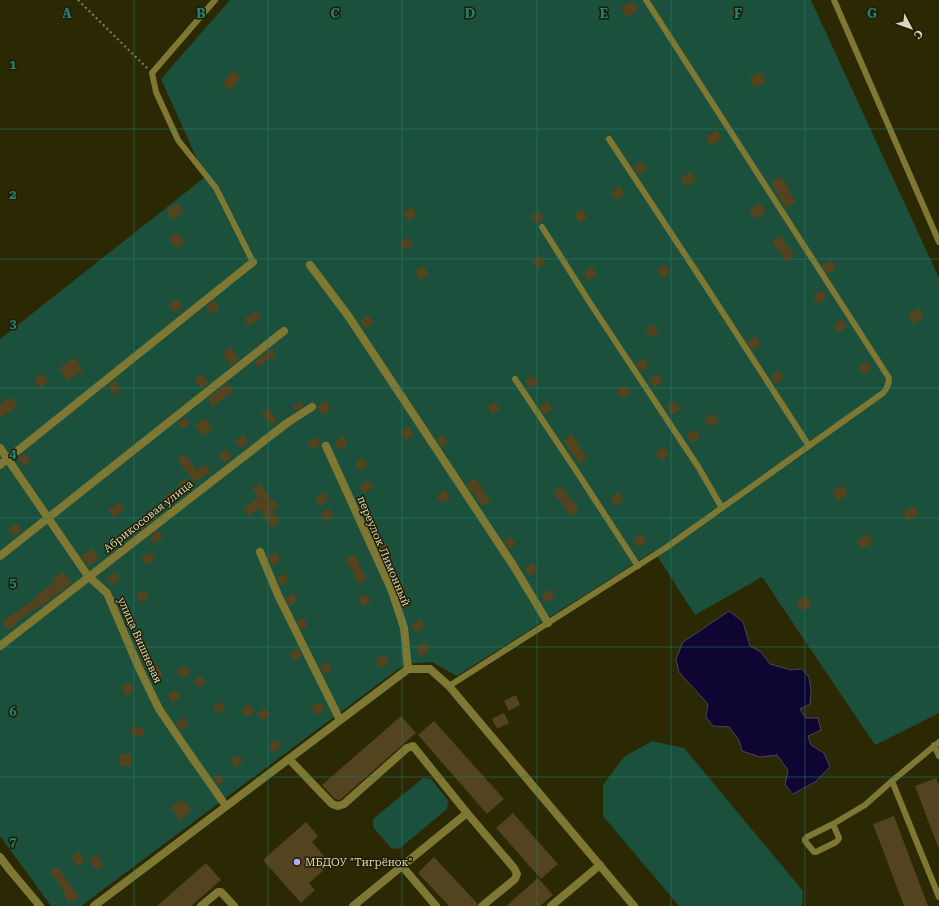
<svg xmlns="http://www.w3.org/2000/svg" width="939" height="906" font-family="'Roboto Serif',serif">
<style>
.green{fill:#1b503c}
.water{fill:#0f0532;stroke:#4b435c}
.building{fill:#53431f}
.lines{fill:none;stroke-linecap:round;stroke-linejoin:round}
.path{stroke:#828062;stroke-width:2;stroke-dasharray:2 3;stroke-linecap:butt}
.lane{stroke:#7e7833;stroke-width:6}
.street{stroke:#7e7833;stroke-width:8}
.grid{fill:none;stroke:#238076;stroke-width:1;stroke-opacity:0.55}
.poi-dot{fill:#b0aefa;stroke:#211e00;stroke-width:1.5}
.labels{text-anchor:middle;stroke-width:3;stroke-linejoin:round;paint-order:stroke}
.street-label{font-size:11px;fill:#d7d5bd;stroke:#211e00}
.poi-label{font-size:11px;fill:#d7d5bd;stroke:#211e00;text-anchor:start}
.grid-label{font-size:13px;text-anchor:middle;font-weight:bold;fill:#238076;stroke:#211e00;stroke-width:3;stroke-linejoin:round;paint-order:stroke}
</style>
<rect width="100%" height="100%" fill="#2b2804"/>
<g class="green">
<path d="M230 0H811L939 278V713L875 745 762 577 695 615 654 551 457 676 432 662 405 664 81 906H51L0 836V339L205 177 161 79Z"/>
<path d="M652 741 684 748 803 891 802 906H679L603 816V785L624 757Z"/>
<path d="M423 778 431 779 448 800 447 809 399 849 391 848 373 827V819Z"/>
</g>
<path class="water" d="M729 611 743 622 750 646 761 652 770 664 791 670 802 669 809 677 811 690 810 704 800 709 806 718H818L821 730 808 736 811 745 824 753 830 767 815 782 793 794 785 785 788 770 777 755 760 757 742 751 739 740 729 727 713 726 706 717 708 704 679 672 676 659 683 642Z"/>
<g class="building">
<path d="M633 1 638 11 626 17 621 7Z"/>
<path d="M232 70 241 77 231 90 222 84Z"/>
<path d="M761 72 766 82 754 88 749 78Z"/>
<path d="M717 130 722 140 710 146 706 136Z"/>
<path d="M642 161 647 169 638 175 633 167Z"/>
<path d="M691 172 696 181 685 187 680 177Z"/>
<path d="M782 177 796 203 785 208 771 182Z"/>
<path d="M620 186 625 194 616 200 611 192Z"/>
<path d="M178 203 184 212 172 220 166 210Z"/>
<path d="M761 203 766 213 754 219 749 209Z"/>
<path d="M412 207 417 215 408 221 403 213Z"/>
<path d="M582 209 588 217 579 223 574 215Z"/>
<path d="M539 211 544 219 536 224 530 216Z"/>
<path d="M178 232 185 243 176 249 169 238Z"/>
<path d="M781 236 795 256 786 262 772 241Z"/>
<path d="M408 237 413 245 404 250 399 243Z"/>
<path d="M540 255 546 263 537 269 532 261Z"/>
<path d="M832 260 836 269 827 274 821 265Z"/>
<path d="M666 264 671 272 662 278 657 270Z"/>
<path d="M424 266 429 274 420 280 415 271Z"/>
<path d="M592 267 597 275 588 281 583 273Z"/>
<path d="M822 290 827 298 818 304 813 296Z"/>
<path d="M177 299 183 307 174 313 168 305Z"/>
<path d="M214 300 220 308 211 314 206 307Z"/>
<path d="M919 308 924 318 912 324 908 314Z"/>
<path d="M256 311 261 318 249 326 244 319Z"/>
<path d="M368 315 374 323 365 329 360 321Z"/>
<path d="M842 319 847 327 838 333 833 325Z"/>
<path d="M654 324 659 332 650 338 645 330Z"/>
<path d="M756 336 761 344 752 350 747 342Z"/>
<path d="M231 347 239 359 231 366 222 353Z"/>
<path d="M272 348 276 356 258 367 254 362Z"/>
<path d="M75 357 83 371 67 381 59 368Z"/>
<path d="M644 358 649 366 641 372 635 364Z"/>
<path d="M867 361 872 369 863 375 858 367Z"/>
<path d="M779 370 784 378 775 384 770 376Z"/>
<path d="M42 373 49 381 41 388 34 380Z"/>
<path d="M202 374 209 383 201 389 194 380Z"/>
<path d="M658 374 663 382 654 387 649 379Z"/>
<path d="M533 375 539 383 530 389 525 381Z"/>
<path d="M115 380 121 390 114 395 108 386Z"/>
<path d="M227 383 234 390 213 407 207 399Z"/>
<path d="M625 385 631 393 622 399 616 391Z"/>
<path d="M11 397 18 406 0 418V404Z"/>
<path d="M301 401 304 406 295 411 292 407Z"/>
<path d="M326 401 331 409 322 415 317 408V407Z"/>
<path d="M548 401 553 409 544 415 539 407Z"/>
<path d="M675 401 681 409 672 415 666 407Z"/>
<path d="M495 402 500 409 492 415 487 407Z"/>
<path d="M269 408 277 421 270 425 261 413Z"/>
<path d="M714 413 719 421 710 427 705 419Z"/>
<path d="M185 417 190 424 182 429 178 422Z"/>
<path d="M205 418 213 429 202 436 195 425Z"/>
<path d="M408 426 414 435 405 440 400 432Z"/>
<path d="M695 429 700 437 692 443 686 435Z"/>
<path d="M572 434 587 458 579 464 563 440Z"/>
<path d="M244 435 249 443 240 448 235 440Z"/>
<path d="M443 435 448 443 442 447 436 439Z"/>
<path d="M343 436 348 444 339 450 334 442Z"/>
<path d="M316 437 321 444 313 450 307 442Z"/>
<path d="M664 447 669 455 661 461 655 453Z"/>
<path d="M227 449 232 457 224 463 218 454Z"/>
<path d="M24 453 31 461 26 467 17 459Z"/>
<path d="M184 454 197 470 205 464 211 472 195 482 177 460Z"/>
<path d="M363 458 368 465 360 471 355 463Z"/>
<path d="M187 478 192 486 184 492 178 484Z"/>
<path d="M475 478 491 501 482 506 472 491 471 492 466 484Z"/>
<path d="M368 480 373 488 364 494 359 486Z"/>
<path d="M260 483 272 501 274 500 279 507 273 511 280 523 271 528 259 509 248 516 243 508 258 498 252 489Z"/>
<path d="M843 485 848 495 836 501 832 491Z"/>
<path d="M562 486 573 503 574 502 579 510 570 516 559 499 558 500 553 492Z"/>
<path d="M445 490 450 498 442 504 436 496Z"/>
<path d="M173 491 178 500 169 505 164 497Z"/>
<path d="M324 492 329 500 320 506 315 498Z"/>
<path d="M619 492 624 500 615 506 610 498Z"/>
<path d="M119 502 125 509 114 518 108 510Z"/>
<path d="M914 506 919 516 907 521 903 512Z"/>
<path d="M329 508 334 516 326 522 320 514Z"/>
<path d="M152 509 157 517 128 539 124 533 145 519 143 515Z"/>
<path d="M17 523 22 530 14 536 8 529Z"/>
<path d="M158 530 163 538 154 544 150 537Z"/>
<path d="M642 534 647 542 638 547 633 539Z"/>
<path d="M868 534 873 544 861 549 856 540Z"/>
<path d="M510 536 516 544 509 549 503 541Z"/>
<path d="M385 542 390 550 382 556 378 547Z"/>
<path d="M92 548 99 559 88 566 81 556Z"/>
<path d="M150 552 155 559 146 565 141 557Z"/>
<path d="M275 552 281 560 272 566 268 557Z"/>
<path d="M354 554 359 562 358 563 367 579 359 584 353 576 355 575 345 560Z"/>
<path d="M533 563 538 571 529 576 524 568Z"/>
<path d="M63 572 72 583 43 605 42 604 15 623 16 625 8 630 2 622 37 597 36 596 54 582 52 580Z"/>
<path d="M116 572 120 580 112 585 107 578Z"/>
<path d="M284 573 289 581 281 586 277 578Z"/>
<path d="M401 581 406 589 399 594 395 585Z"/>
<path d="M144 589 149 597 141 603 136 595Z"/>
<path d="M550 589 555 597 546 603 541 595Z"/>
<path d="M293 593 298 600 290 606 285 598Z"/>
<path d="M366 594 371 602 363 607 357 599Z"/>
<path d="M807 596 812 606 801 611 796 601Z"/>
<path d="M303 618 308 625 301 630 297 622Z"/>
<path d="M420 619 425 627 416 633 411 625Z"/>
<path d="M142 638 146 645 138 651 134 642Z"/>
<path d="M425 642 430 650 421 656 416 648Z"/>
<path d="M298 648 302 656 294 661 289 653Z"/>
<path d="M147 652 157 667H158L163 674 154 680 144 664V665L140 656Z"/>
<path d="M384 654 389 662 380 668 375 660Z"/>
<path d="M327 662 332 669 324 675 320 667Z"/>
<path d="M185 665 190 673 181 678 176 671Z"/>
<path d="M201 675 206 683 198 688 193 681Z"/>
<path d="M131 682 134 693 125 696 121 686Z"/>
<path d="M176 690 181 697 172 703 167 695Z"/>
<path d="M516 695 520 705 509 711 504 701Z"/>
<path d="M221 701 226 709 217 714 213 707Z"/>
<path d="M320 702 325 709 316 715 311 707Z"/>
<path d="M249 704 255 712 246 717 241 710Z"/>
<path d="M265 708 270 715 262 721 257 713Z"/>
<path d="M504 713 509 723 497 729 492 719Z"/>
<path d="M401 716 416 733 340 800H338L335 799 322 785Z"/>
<path d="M184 717 189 725 180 730 175 723Z"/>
<path d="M434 721 504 799 487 814 418 735Z"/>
<path d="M132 726 145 729 143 737 130 734Z"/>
<path d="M277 740 282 747 273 753 268 745Z"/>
<rect x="120" y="754" width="11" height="12"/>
<path d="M238 755 243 762 235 768 230 760Z"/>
<path d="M219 774 224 781 218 785 213 778Z"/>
<path d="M936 778 939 785V847H938L915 786Z"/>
<path d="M182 799 192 811 180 820 170 808Z"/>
<path d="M513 813 558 864 541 879 496 828Z"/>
<path d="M894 816 928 906H904L873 824Z"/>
<path d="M306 822 318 836 312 842 331 864 309 883 315 890 301 903 263 860Z"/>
<path d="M79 852 84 862 77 866 71 857Z"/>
<path d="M97 855 104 865 96 870 89 860Z"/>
<path d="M434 857 477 903V906H449L418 873Z"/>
<path d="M206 863 221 880 191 906H157Z"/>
<path d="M57 866 79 897 69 903 63 894 65 893 50 871Z"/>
<path d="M538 878 553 895 540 906H506Z"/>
</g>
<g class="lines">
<path class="path" d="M78 0 147 68"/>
<g class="lane">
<path d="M215 0 152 73 156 92 178 140 216 188 253 262"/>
<path d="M834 0 939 242"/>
<path d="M609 139 707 288 809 446"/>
<path d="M542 227 590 303 699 468 722 508"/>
<path d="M515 379 577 472 638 566"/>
<path d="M449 686 667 547 883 393C888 388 889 384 889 378L646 0"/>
<path d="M934 745 939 756"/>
<path d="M892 781 939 897"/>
<path d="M833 824 839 838 838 840 836 842 816 852H814L805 841V839L807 837 833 824 865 805 892 781 939 742"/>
</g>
<g class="street">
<path d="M310 265 349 317 513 565 548 623"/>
<path d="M326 446 392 591 404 628 408 669"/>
<path d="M0 448 88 576 107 593 139 668 159 709 191 756 226 806"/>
<path d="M0 465 253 262"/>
<path d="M260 552 278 595 340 720"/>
<path d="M0 556 284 331"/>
<path d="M0 646 287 423 312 407"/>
<path d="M289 759 332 804 338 806 344 804 407 748 413 746 467 813 514 868 517 874 515 879 482 906"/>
<path d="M0 857 9 869 40 906"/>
<path d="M402 866 436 906"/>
<path d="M94 906 408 669H430L449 686 634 906"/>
<path d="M201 906 218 892H221L234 906"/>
<path d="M353 906 467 813"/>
<path d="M551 906 600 865"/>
</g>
</g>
<path class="grid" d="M134 0V906M268 0V906M402 0V906M537 0V906M671 0V906M805 0V906M0 129H939M0 259H939M0 388H939M0 518H939M0 647H939M0 777H939"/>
<circle class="poi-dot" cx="297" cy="862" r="4"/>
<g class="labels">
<g class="street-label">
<text transform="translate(148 516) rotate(-38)" y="4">Абрикосовая улица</text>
<text transform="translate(384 551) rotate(67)" y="4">переулок Лимонный</text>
<text transform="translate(140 640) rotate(66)" y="4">улица Вишневая</text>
</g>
<g class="poi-label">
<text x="305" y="866">МБДОУ "Тигрёнок"</text>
</g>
</g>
<g class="grid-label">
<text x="67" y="18">A</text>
<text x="201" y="18">B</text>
<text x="335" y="18">C</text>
<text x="470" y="18">D</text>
<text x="604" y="18">E</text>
<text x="738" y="18">F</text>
<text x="872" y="18">G</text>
<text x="13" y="69">1</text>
<text x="13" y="199">2</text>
<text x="13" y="328">3</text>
<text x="13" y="458">4</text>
<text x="13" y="587">5</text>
<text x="13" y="716">6</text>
<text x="13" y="846">7</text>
</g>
<g transform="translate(911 28) rotate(131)" stroke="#211e00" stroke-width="3" paint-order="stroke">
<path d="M0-3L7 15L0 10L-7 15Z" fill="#d7d5bd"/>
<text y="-6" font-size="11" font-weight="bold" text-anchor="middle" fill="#d7d5bd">С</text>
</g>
</svg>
